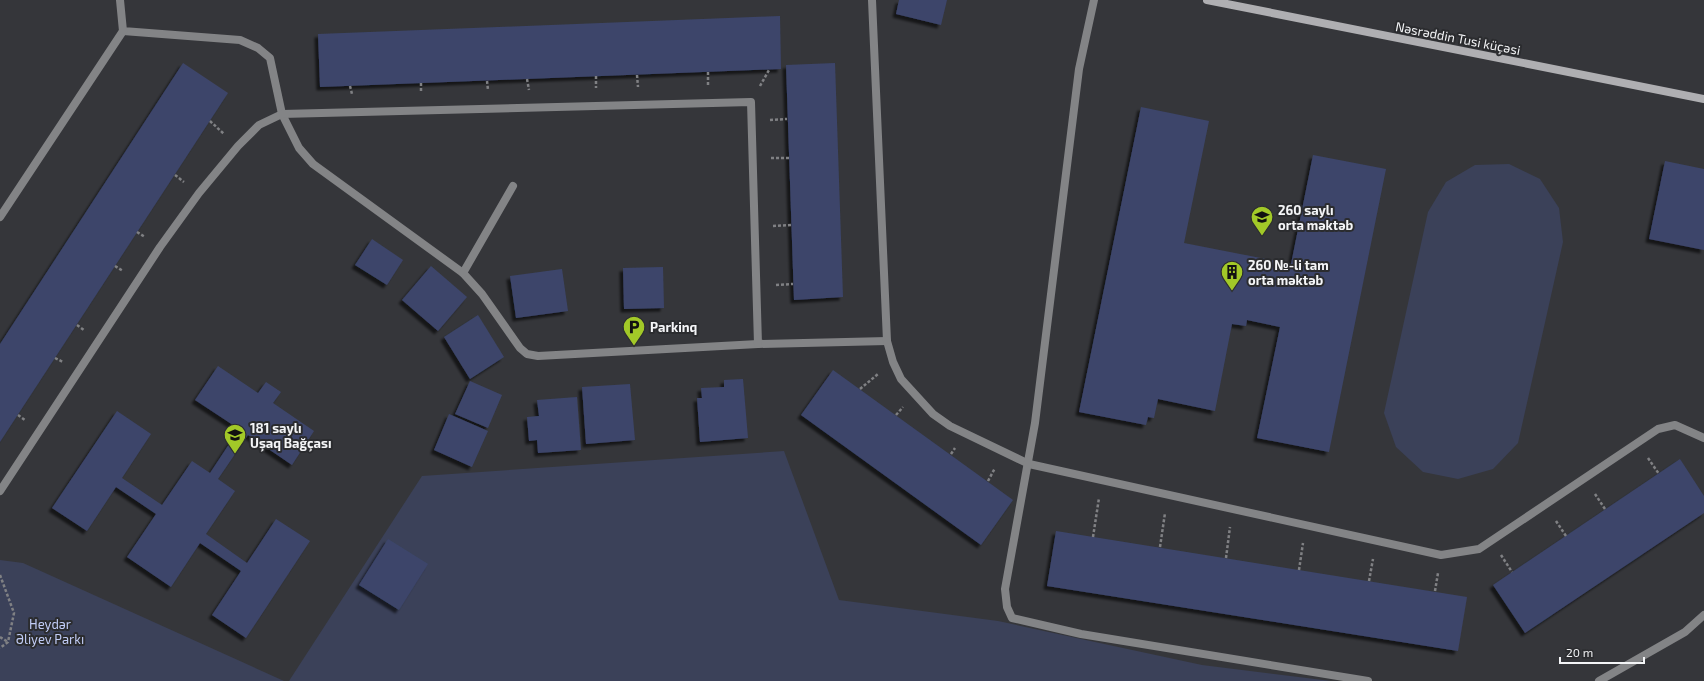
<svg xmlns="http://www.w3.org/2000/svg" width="1704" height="681" font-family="'Exo 2',sans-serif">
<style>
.green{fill:#3b4159}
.building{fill:#3c456b;filter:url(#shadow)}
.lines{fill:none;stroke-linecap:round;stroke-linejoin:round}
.path{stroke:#808184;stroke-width:2.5;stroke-dasharray:3 2;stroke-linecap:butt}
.lane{stroke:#838486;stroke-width:8}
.secondary{stroke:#afafb2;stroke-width:8}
.labels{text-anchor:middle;stroke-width:4;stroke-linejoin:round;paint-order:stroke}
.street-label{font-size:13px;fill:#f4f5f7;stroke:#2b2c2f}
.poi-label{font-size:13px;font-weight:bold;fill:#f4f5f7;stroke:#2b2c2f;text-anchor:start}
.park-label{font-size:13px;fill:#c1ccf5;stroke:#2b2c2f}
</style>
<defs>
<filter id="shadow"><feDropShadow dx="-3.5" dy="3.5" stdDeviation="1" flood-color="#0009"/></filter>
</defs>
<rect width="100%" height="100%" fill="#35363a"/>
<g class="green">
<path d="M1509 164 1540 179 1559 208 1563 242 1518 443 1493 469 1458 479 1423 472 1396 447 1384 413 1428 212 1446 182 1475 165Z"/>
<path d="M784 451 839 600 998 621 1202 665 1331 681H289L422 476Z"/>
<path d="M0 560 23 563 284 681H0Z"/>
</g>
<g class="building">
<path d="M899 0H947L941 25 896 14Z"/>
<path d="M780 16 781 69 320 87 318 34Z"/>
<path d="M183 63 228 93 0 442V344Z"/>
<path d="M835 63 843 297 794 300 786 65Z"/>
<path d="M1141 107 1209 121 1184 243 1291 264 1313 155 1386 169 1329 452 1257 438 1280 327 1247 320 1246 326 1232 324 1215 411 1158 399 1154 418 1148 417 1146 425 1079 412Z"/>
<path d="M1665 161 1704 169V250L1649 239Z"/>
<path d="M372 239 403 260 387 285 355 265Z"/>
<path d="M431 266 467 297 438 331 402 300Z"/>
<path d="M663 267 664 308 624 309 623 268Z"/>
<path d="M562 269 568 311 516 318 510 276Z"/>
<path d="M478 315 504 357 470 379 444 337Z"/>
<path d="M218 366 258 393 266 382 281 392 273 403 314 431 292 465 248 435 218 479 235 491 206 534 247 563 276 519 310 541 246 638 212 615 241 571 200 543 171 587 127 557 156 514 116 487 87 531 52 508 117 411 151 434 122 478 162 505 192 461 210 473 239 429 195 400Z"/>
<path d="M833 370 1013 500 981 545 801 415Z"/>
<path d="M743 379 748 438 700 442 697 398H702L701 388 724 387V380Z"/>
<path d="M470 381 502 395 488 428 455 414Z"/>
<path d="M630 384 635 440 586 444 582 387Z"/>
<path d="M577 397 581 450 538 453 537 440 529 441 527 417 539 416 537 400Z"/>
<path d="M449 414 488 431 472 467 434 450Z"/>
<path d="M1680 459 1704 496V513L1525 633 1493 585Z"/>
<path d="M1056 531 1467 597 1458 651 1047 586Z"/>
<path d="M388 539 428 564 399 610 359 585Z"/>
</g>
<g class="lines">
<g class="path">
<path d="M708 72V85"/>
<path d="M637 75 638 87"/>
<path d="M596 76V88"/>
<path d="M527 79 529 90"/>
<path d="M487 81 488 90"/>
<path d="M421 83V92"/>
<path d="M350 86 352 94"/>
<path d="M760 86 769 70"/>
<path d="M770 120 787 119"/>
<path d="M210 121 224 134"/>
<path d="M771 158H789"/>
<path d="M175 175 184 182"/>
<path d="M773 226 791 225"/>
<path d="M137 232 145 237"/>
<path d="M115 266 123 271"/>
<path d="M776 285 793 284"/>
<path d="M77 325 84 330"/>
<path d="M55 358 63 362"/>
<path d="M860 389 878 374"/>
<path d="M18 415 25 420"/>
<path d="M896 415 903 407"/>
<path d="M951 454 955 448"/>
<path d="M1648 458 1659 474"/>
<path d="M988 481 995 468"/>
<path d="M1595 494 1605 509"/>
<path d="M1556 521 1566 536"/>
<path d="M1093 537 1099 498"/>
<path d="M1160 547 1165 513"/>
<path d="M1501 555 1512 572"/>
<path d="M1226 558 1230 527"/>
<path d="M1299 570 1303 543"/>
<path d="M0 575 14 613 8 642 0 648"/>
<path d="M1369 581 1373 559"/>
<path d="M1435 591 1438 573"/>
<path d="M0 637 8 642"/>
</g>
<g class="lane">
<path d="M120 0 123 31 240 40 258 48 270 58 282 114 299 148 313 164 463 273 482 294 520 348 527 354 538 356 758 344 887 341"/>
<path d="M872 0 887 341 893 362 901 379 933 414 950 426 1029 464 1441 555 1479 549 1658 429 1675 425 1704 438"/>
<path d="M1094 0 1079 69 1035 423 1005 589 1007 607 1012 618 1081 634 1368 681"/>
<path d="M0 217 123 31"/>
<path d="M463 273 513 186"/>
<path d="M0 491 160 247 199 193 238 146 259 125 282 114 751 102 758 344"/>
<path d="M1599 681 1685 632 1704 615"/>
</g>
<path class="secondary" d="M1207 0 1704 99"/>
</g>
<defs>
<g id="school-pin" transform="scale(1.15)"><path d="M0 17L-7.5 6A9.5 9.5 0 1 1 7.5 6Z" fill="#a2c928" stroke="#2b2c2f"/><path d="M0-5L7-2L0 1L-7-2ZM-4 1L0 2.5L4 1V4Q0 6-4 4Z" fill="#111"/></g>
<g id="building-pin" transform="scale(1.15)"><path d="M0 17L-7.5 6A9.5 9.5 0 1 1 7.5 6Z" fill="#a2c928" stroke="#2b2c2f"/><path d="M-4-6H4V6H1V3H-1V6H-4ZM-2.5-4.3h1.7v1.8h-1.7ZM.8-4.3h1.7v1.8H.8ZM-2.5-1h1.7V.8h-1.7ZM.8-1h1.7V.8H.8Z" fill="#111"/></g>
<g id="parking-pin" transform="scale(1.15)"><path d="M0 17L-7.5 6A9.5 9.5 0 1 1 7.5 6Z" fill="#a2c928" stroke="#2b2c2f"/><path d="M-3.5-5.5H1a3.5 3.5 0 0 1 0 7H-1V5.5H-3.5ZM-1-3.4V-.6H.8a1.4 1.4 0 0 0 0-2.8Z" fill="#111"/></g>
</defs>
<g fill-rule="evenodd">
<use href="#school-pin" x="1262" y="217"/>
<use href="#building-pin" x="1232" y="272"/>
<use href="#parking-pin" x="634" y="327"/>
<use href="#school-pin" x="235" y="435"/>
</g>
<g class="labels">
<g class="street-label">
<text transform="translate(1458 38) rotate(11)" y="5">Nəsrəddin Tusi küçəsi</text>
</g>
<g class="poi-label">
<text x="1278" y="215">260 saylı<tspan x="1278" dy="15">orta məktəb</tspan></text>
<text x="1248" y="270">260 №-li tam<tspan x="1248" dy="15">orta məktəb</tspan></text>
<text x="650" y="332">Parkinq</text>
<text x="250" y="433">181 saylı<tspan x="250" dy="15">Uşaq Bağçası</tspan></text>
</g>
<g class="park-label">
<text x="50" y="629">Heydər<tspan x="50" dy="15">Əliyev Parkı</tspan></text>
</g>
</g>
<path d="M1560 657v6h84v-6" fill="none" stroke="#f4f5f7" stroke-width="2"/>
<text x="1566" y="657" font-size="12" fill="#f4f5f7" stroke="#2b2c2f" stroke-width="3" paint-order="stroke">20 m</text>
</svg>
